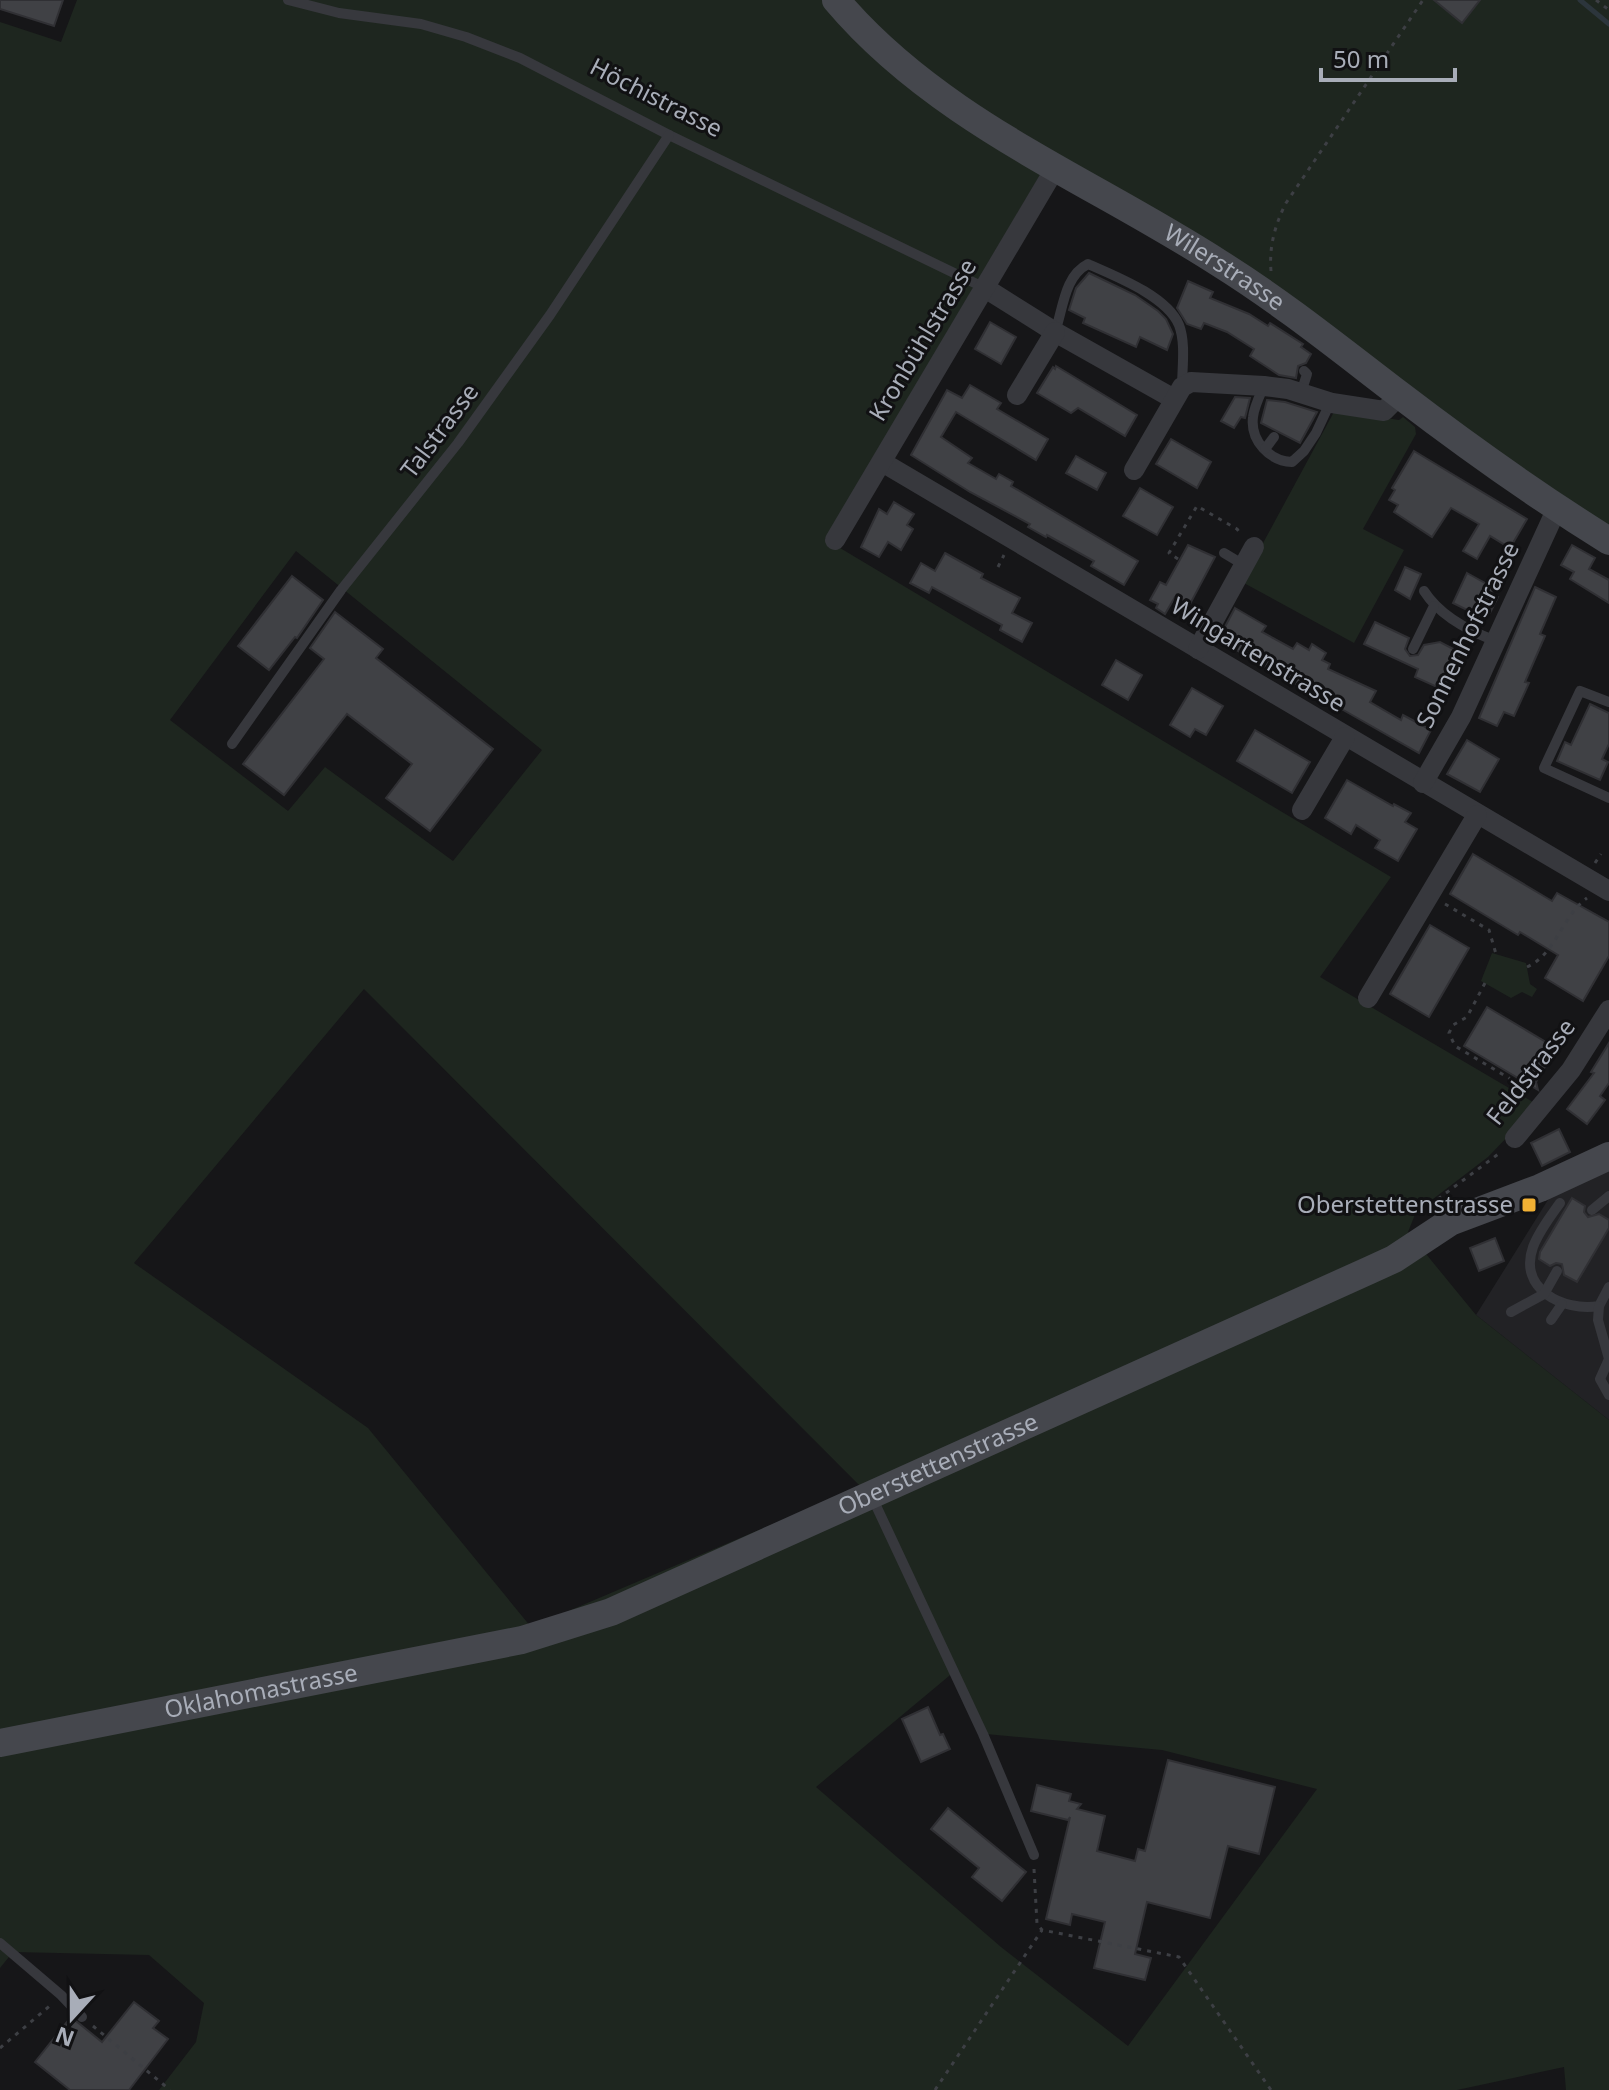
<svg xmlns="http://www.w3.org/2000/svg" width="1609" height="2090" font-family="'Noto Sans',sans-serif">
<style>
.built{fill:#222225}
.green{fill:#1e261f;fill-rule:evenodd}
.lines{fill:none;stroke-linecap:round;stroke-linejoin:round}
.stream{stroke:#2c353c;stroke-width:5}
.building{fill:#404145;stroke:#303034;stroke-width:2}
.path{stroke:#3d3f44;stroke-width:3;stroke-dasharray:4 6;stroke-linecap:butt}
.lane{stroke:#37383d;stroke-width:10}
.street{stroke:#37383d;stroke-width:20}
.secondary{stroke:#45474d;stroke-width:28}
.poi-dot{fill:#f2b134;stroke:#111113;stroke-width:3}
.labels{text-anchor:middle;stroke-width:6;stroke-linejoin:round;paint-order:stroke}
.street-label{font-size:24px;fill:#a8adb8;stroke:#111113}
.poi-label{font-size:24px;fill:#a8adb8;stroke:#111113;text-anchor:end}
</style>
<rect width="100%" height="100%" fill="#161618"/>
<path class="built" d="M1609 1166V1420L1476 1315 1551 1195Z"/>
<g class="green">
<path d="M77 0H1609V528L1053 153 825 539 1391 877 1320 977 1538 1105 1488 1157 1416 1212 1408 1232 1476 1315 1609 1420V2090H1566L1564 2067 1457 2090H159L196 2042 204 2003 149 1955 13 1952 0 1968V22L61 42ZM296 551 542 750 453 861 325 767 288 811 170 720ZM364 989 860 1486V1487L531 1627 368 1428 134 1263ZM955 1671 986 1734 1162 1750 1317 1789 1128 2046 1001 1947 816 1787Z"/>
<path d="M1335 410 1399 420 1403 417 1415 427 1416 434 1363 529 1404 550 1354 643 1242 582Z"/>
<path d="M1492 953 1526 963 1530 984 1537 989 1532 997 1522 992 1511 998 1481 981Z"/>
</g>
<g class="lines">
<path class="stream" d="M1580 0 1609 24"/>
</g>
<g class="building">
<path d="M0 0H63L54 26 0 9Z"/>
<path d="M1434 0H1480L1462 23Z"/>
<path d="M1089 273 1135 295 1158 311 1166 319 1173 334 1167 350 1140 337 1136 347 1083 323 1085 318 1069 310 1076 288Z"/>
<path d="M1188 281 1213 292 1210 298 1249 314 1268 326 1270 323 1303 344 1301 347 1311 354 1306 363 1298 366 1296 378 1279 375 1250 356 1254 349 1227 332 1204 323 1201 329 1187 324 1177 308Z"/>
<path d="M990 322 1016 337 1001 364 975 349Z"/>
<path d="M1056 366 1137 415 1125 436 1078 408 1071 413 1037 393 1053 367 1055 369Z"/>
<path d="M970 385 1001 403 997 409 1048 439 1036 460 956 412 941 437 972 458 968 463 996 479 999 474 1013 482 1011 486 1138 561 1124 585 1091 566 1094 561 1047 535 1046 537 1028 527 1030 524 970 492 911 455 947 390 962 398Z"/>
<path d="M1235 397 1250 398 1245 418 1241 417 1234 428 1221 421Z"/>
<path d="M1267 400 1285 402 1317 412 1300 443 1261 423Z"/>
<path d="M1171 439 1211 462 1197 488 1156 464Z"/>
<path d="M1414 451 1527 519 1510 548 1490 536 1477 559 1463 551 1479 524 1451 508 1432 537 1394 512 1398 505 1389 500 1395 490 1392 488Z"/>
<path d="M1076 456 1106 473 1097 490 1066 473Z"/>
<path d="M1140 488 1173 507 1157 535 1123 516Z"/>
<path d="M894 502 914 514 907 525 913 529 901 550 888 542 879 557 861 547 879 509 887 514Z"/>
<path d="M1188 545 1215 557 1190 604 1175 597 1165 614 1156 608 1158 604 1150 600 1160 582 1166 585Z"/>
<path d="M1572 545 1595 558 1589 569 1609 580V603L1570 579 1574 572 1561 565Z"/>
<path d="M945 553 983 574 981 578 1020 598 1012 613 1032 623 1022 642 1000 630 1002 625 932 587 929 593 910 583 921 563 935 571Z"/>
<path d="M1405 567 1421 574 1410 599 1395 590Z"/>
<path d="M1467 573 1494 588 1492 594 1498 597 1490 613 1484 610 1481 617 1453 603Z"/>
<path d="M292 576 323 600 297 638 295 637 269 670 238 646Z"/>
<path d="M1535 587 1556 597 1540 634 1545 636 1525 682 1529 683 1514 716 1504 712 1497 726 1479 718Z"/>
<path d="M1235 608 1266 626 1262 632 1293 649 1297 643 1309 650 1312 644 1326 653 1322 660 1330 664 1328 669 1376 691 1370 702 1401 720 1403 715 1431 730 1419 753 1338 707 1340 704 1315 691 1313 694 1231 647 1234 643 1220 636Z"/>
<path d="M335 612 383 649 376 658 493 749 430 831 386 798 412 764 347 714 284 795 243 764 324 659 310 648Z"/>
<path d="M1375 622 1409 638 1405 649 1410 656 1418 655 1424 645 1440 642 1461 653 1448 681 1437 687 1415 677 1418 669 1364 644Z"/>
<path d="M1116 660 1142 675 1128 700 1102 685Z"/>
<path d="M1192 688 1223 706 1206 735 1195 729 1190 737 1170 725Z"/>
<path d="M1590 704 1609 713V744L1602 759 1608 762 1600 780 1557 761 1565 742 1571 745Z"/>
<path d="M1255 730 1310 762 1292 793 1237 761Z"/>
<path d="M1467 740 1499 759 1480 792 1447 774Z"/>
<path d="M1347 780 1393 806 1394 804 1411 813 1405 822 1417 829 1398 861 1375 848 1380 840 1356 825 1351 834 1325 818Z"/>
<path d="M1473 854 1552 901 1557 893 1609 922V956L1583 1001 1545 978 1558 955 1520 932 1518 935 1450 894Z"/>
<path d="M1430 925 1469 948 1429 1017 1390 994Z"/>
<path d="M1487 1007 1556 1048 1536 1082 1538 1090 1464 1046Z"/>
<path d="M1609 1043V1083L1600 1096 1605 1100 1587 1124 1567 1109 1594 1073 1591 1072Z"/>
<path d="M1559 1129 1570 1152 1542 1166 1531 1143Z"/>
<path d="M1572 1198 1585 1206 1584 1212 1588 1217 1599 1214 1609 1220V1228L1577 1282 1564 1275 1562 1264 1556 1263 1550 1266 1539 1259 1540 1252Z"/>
<path d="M1495 1238 1504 1261 1479 1271 1470 1248Z"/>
<path d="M928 1707 940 1735 943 1734 950 1749 921 1762 902 1719Z"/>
<path d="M1168 1760 1275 1787 1259 1854 1228 1846 1210 1918 1147 1902 1135 1954 1151 1958 1145 1980 1094 1968 1105 1922 1072 1914 1070 1925 1046 1919 1070 1817 1068 1820 1031 1811 1037 1785 1071 1794 1069 1801 1081 1804 1077 1809 1105 1816 1097 1851 1135 1861 1138 1849 1145 1851Z"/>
<path d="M948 1808 1026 1872 1002 1901 972 1877 979 1868 931 1829Z"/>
<path d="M134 2002 159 2021 153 2028 168 2039 129 2090H70L35 2062 71 2017 102 2042Z"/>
</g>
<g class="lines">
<g class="path">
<path d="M1596 0 1609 10"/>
<path d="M1271 271C1269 246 1275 225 1286 203L1423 0"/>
<path d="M1178 559 1169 553 1197 506 1237 529 1240 533"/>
<path d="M998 567 1004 555"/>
<path d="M1595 863 1601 854"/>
<path d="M1445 904 1489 930 1496 954"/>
<path d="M1527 967C1556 954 1562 916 1587 898"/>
<path d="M1485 983 1467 1017 1453 1025 1449 1033 1455 1046 1529 1090"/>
<path d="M1430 1205 1501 1152"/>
<path d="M1034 1869 1037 1924 1042 1930 1179 1957 1271 2090"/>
<path d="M93 2026 170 2090"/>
<path d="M0 2048 52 2004"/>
<path d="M935 2090 1042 1930"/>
</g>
<g class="lane">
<path d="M288 0 339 13 421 24 466 37 520 58 669 135 985 288"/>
<path d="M1055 332C1063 310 1064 276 1088 264 1115 276 1167 296 1179 325 1186 343 1182 369 1182 387"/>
<path d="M1264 386C1260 395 1254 407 1253 417 1250 441 1270 461 1292 462L1304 451 1316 433 1330 403"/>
<path d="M1301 393 1307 374 1304 371"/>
<path d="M1265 449 1274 437"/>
<path d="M1224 553 1244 565"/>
<path d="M1424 591C1440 616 1469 631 1496 641"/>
<path d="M1413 649 1434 606"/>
<path d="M1609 702 1580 691 1544 768 1609 798"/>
<path d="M232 744 341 590 458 443 550 315 669 135"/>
<path d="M1560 1203C1550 1217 1539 1231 1533 1247 1518 1289 1563 1312 1599 1306L1609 1287"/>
<path d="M1592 1210 1609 1196"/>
<path d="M1599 1306 1598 1320 1609 1359 1600 1379 1609 1395"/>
<path d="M1511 1312 1544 1294 1557 1271"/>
<path d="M1551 1320 1562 1304"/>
<path d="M872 1497 983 1734 1034 1855"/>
<path d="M0 1943 61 1995 82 2017"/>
</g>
<g class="street">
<path d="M985 288 1055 332 1174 399"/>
<path d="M1017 395 1055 332"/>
<path d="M882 462 1609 891"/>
<path d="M1134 470 1182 387 1191 382 1264 386 1288 389 1332 403 1384 411 1400 395"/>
<path d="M835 540 1056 167"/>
<path d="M1198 649 1254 547"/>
<path d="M1423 783 1461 717 1557 508"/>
<path d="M1302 810 1345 737"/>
<path d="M1368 998 1477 815"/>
<path d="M1515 1138 1571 1070 1609 1010"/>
</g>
<g class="secondary">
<path id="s1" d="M836 0C938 121 1089 179 1219 263 1283 303 1341 350 1400 395 1468 447 1537 496 1609 541"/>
<path id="s2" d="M0 1743 522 1640 611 1612 1370 1270 1394 1259 1450 1222 1540 1188 1609 1156"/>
</g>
</g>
<rect class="poi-dot" x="1521" y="1197" width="16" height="16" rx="4"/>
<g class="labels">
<g class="street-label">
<text transform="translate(656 98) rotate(27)" y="8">Höchistrasse</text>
<text dy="8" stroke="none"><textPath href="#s1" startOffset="474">Wilerstrasse</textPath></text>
<text transform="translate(923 340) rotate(-59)" y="8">Kronbühlstrasse</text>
<text transform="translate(440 431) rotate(-53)" y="8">Talstrasse</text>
<text transform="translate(1468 635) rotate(-64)" y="8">Sonnenhofstrasse</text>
<text transform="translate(1258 655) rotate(31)" y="8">Wingartenstrasse</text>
<text transform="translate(1531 1072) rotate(-52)" y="8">Feldstrasse</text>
<text dy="8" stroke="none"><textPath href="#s2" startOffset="984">Oberstettenstrasse</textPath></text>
<text dy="8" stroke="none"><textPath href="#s2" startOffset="266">Oklahomastrasse</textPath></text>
</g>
<g class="poi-label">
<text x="1513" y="1213">Oberstettenstrasse</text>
</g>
</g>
<g transform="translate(72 2018) rotate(201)" stroke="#111113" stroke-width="6" paint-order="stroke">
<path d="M0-6L14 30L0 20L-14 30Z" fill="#a8adb8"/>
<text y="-12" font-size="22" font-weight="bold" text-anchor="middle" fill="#a8adb8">N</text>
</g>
<path d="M1321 68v12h134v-12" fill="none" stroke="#a8adb8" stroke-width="4"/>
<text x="1333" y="68" font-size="24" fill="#a8adb8" stroke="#111113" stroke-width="6" paint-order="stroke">50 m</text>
</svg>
